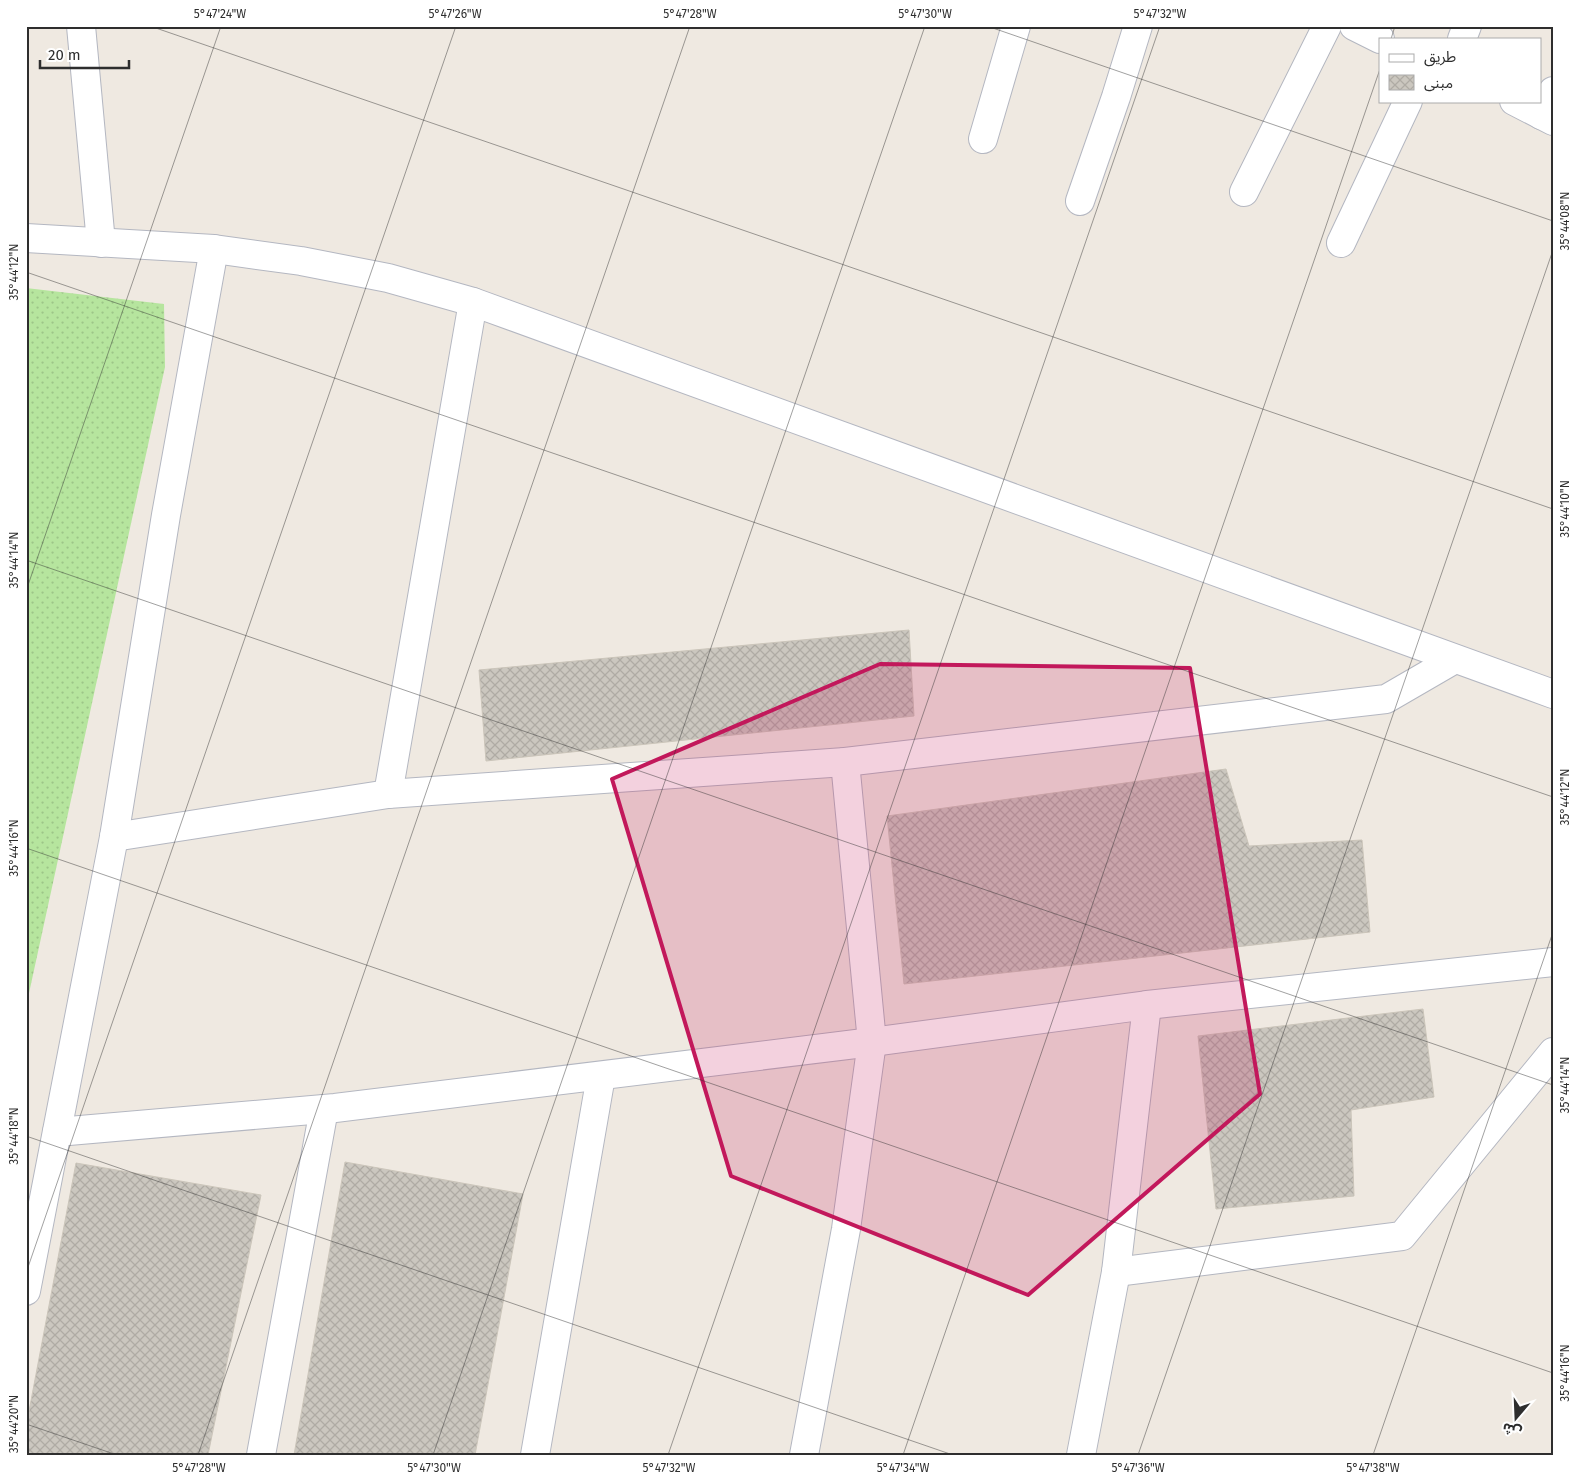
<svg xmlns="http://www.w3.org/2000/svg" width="1579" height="1481" font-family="'Fira Sans','Noto Sans Arabic',sans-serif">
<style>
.grass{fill:url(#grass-dots)}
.building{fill:url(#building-cross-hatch);stroke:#cbc5ba}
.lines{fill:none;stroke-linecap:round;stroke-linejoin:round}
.minor-casing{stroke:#b4b7c1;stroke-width:30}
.minor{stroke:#fff;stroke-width:28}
.marked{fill:#c2185b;fill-opacity:0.2;stroke:#c2185b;stroke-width:4;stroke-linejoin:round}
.ticks{fill:none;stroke:#2e2e2e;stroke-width:1;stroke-opacity:0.45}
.neatline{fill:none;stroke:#2e2e2e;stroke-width:2}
.ticks-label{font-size:12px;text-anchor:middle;fill:#2e2e2e}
</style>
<defs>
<pattern id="grass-dots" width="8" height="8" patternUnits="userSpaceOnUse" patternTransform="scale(1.25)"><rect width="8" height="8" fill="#b6e59e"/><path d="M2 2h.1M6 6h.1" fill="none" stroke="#9dc588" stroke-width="1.8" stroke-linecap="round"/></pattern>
<pattern id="building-cross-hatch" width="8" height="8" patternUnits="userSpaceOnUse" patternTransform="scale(1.25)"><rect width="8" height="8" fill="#cbc7bf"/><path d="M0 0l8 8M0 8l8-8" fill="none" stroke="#afaba4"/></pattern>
</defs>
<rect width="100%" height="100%" fill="#efe9e1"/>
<path class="grass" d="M26 288 164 304 165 367 26 1007Z"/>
<g class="building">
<path d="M909 630 914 716 486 761 479 670Z"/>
<path d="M1226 769 1249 846 1362 840 1370 932 904 984 887 816Z"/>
<path d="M1423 1009 1434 1097 1351 1110 1354 1196 1216 1209 1198 1036Z"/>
<path d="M345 1162 523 1194 475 1455H294Z"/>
<path d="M76 1163 261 1195 208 1455H26V1427Z"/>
</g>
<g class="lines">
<g class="minor-casing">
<g id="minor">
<path d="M81 26 101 243"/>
<path d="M1354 26 1380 39"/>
<path d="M1462 39 1467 26"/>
<path d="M1514 101 1553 121"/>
<path d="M1541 115 1553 91"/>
<path d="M983 139 1016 26"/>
<path d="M1244 192 1327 26"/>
<path d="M1080 201 1116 97 1138 26"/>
<path d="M26 238 214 249 301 261 388 278 473 302 1553 694"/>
<path d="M1341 243 1408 101"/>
<path d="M388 794 473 302"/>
<path d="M114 837 388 794 845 762 1386 699 1455 659"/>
<path d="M57 1132 335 1108 872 1042 1147 1005 1553 962"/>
<path d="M1116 1272 1402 1236 1553 1052"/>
<path d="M26 1291 114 837 166 515 214 249"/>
<path d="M261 1455 324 1109"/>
<path d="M535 1455 601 1076"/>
<path d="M804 1455 846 1229 872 1042 845 762"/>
<path d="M1081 1455 1116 1272 1147 1005"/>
</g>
</g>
<use href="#minor" class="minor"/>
</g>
<path class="marked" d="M880 664 1190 668 1260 1094 1028 1295 731 1176 612 779Z"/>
<path class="ticks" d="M150 26 1553 509M987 26 1553 221M1391 39 1395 26M26 272 1553 797M26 560 1553 1085M26 591 221 26M26 848 1553 1373M26 1136 953 1455M26 1273 456 26M26 1424 117 1455M198 1455 690 26M433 1455 925 26M668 1455 1160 26M903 1455 1380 69M1138 1455 1553 250M1373 1455 1553 932"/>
<rect width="1579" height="1481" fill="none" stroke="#ffffff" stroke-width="55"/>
<rect x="1379" y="38" width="162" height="65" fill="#ffffff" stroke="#ababab"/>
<rect x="1389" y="54" width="25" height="8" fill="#ffffff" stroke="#ababab"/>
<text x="1424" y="62" font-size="15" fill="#2e2e2e">طريق</text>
<rect x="1389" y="75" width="25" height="15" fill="url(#building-cross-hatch)" stroke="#ababab"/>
<text x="1424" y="88" font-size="15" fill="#2e2e2e">مبنى</text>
<g transform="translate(1516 1418) rotate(199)" stroke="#ffffff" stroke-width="4" paint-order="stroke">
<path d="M0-4L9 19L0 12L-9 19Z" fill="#2e2e2e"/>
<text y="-8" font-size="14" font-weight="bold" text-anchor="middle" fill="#2e2e2e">ش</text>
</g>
<path d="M40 60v8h89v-8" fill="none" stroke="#2e2e2e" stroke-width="2.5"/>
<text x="48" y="60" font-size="15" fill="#2e2e2e" stroke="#ffffff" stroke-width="4" paint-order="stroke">20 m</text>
<rect x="28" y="28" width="1524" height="1426" class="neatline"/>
<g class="ticks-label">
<text x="220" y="18">5°47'24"W</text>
<text x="455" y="18">5°47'26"W</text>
<text x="690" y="18">5°47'28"W</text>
<text x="925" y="18">5°47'30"W</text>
<text x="1160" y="18">5°47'32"W</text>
<text transform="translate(1565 221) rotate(-90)" y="4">35°44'08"N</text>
<text transform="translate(14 272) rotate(-90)" y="4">35°44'12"N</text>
<text transform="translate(1565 509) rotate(-90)" y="4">35°44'10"N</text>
<text transform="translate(14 560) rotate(-90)" y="4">35°44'14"N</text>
<text transform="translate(1565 797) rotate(-90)" y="4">35°44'12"N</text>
<text transform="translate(14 848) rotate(-90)" y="4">35°44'16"N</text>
<text transform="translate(1565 1085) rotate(-90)" y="4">35°44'14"N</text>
<text transform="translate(14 1136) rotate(-90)" y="4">35°44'18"N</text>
<text transform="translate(1565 1373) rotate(-90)" y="4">35°44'16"N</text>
<text transform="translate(14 1424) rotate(-90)" y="4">35°44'20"N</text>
<text x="199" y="1472">5°47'28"W</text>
<text x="434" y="1472">5°47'30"W</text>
<text x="669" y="1472">5°47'32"W</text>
<text x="903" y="1472">5°47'34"W</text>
<text x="1138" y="1472">5°47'36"W</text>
<text x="1373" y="1472">5°47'38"W</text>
</g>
</svg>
